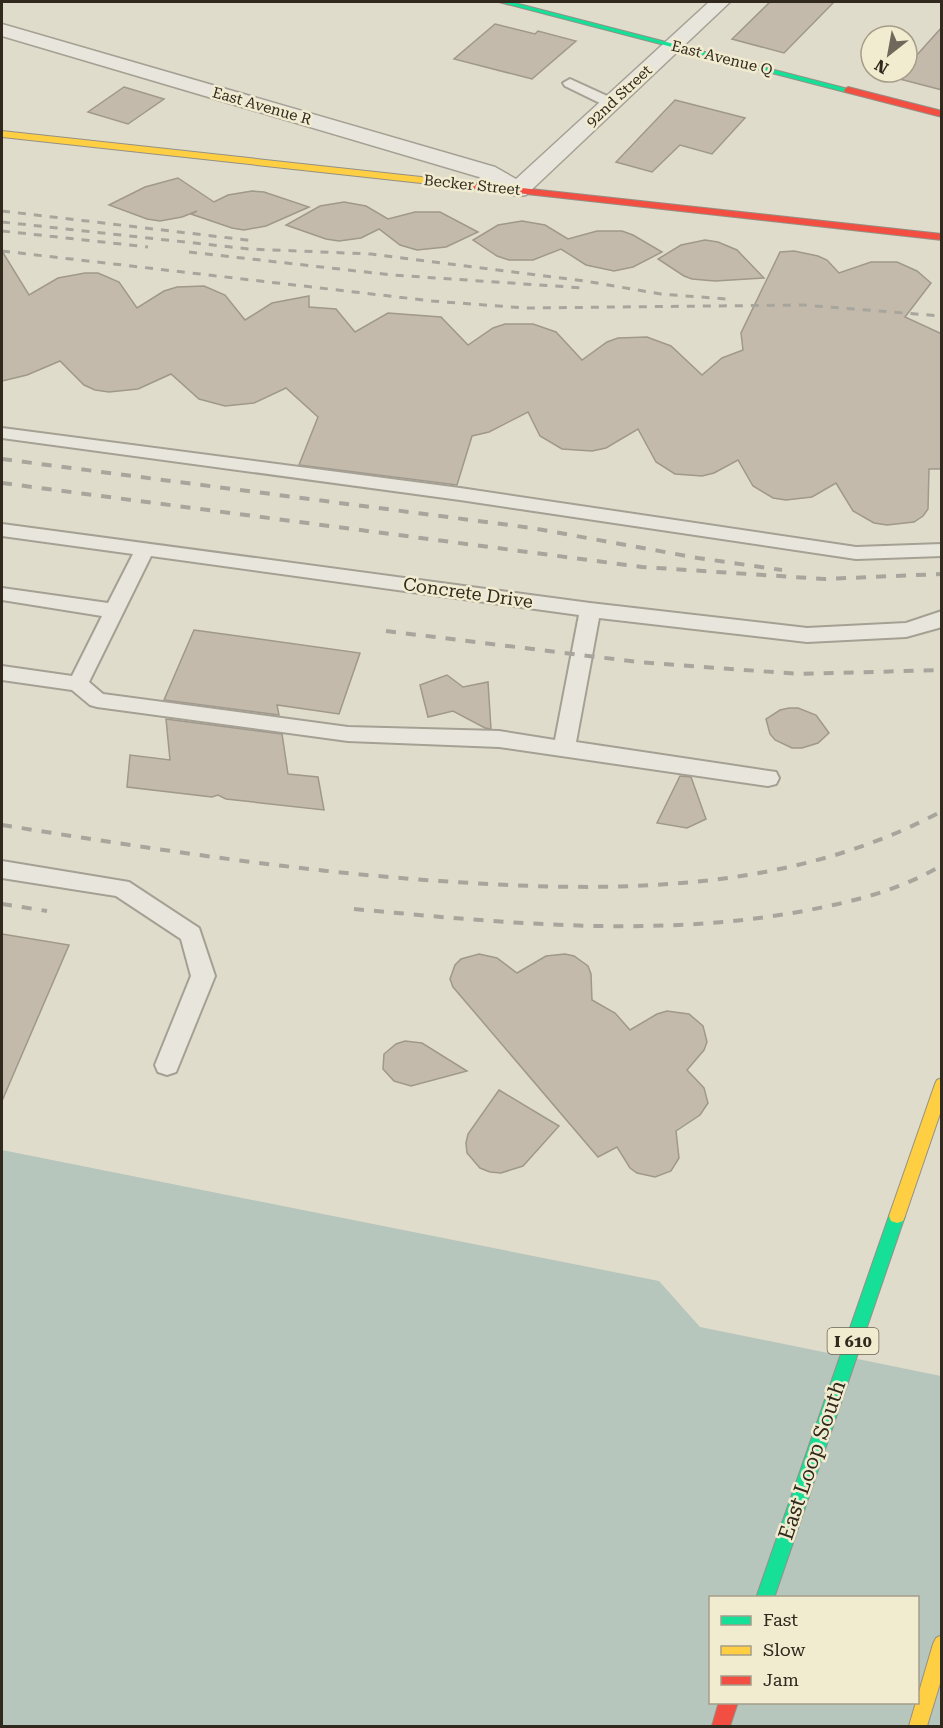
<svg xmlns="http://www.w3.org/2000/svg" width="943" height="1728" font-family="'Roboto Serif',serif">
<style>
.water{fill:#b6c6bd;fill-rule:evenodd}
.building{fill:#c3baac;stroke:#9f988b;stroke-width:1.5}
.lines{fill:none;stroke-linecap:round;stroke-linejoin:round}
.lane-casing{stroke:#a5a094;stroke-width:4}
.street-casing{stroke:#a5a094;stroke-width:3}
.fast-casing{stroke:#949084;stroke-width:2}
.slow-casing{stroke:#949084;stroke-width:2}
.jam-casing{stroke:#949084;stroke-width:2}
.lane{fill:#e8e6dc;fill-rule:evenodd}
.street{fill:#e8e6dc;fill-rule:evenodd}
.fast{fill:#16e098;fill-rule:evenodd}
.slow{fill:#ffcf43;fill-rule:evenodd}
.jam{fill:#f24e42;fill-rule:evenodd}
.rail-far1{stroke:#a8a59c;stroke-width:3;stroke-dasharray:8 8;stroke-linecap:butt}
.rail{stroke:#a8a59c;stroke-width:4;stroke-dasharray:10 10;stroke-linecap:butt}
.labels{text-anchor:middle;stroke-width:5;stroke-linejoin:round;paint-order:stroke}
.far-street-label{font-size:15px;fill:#32291e;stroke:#f1ebd0}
.shield{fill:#f1ebd0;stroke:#6b6353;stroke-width:1.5}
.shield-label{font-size:16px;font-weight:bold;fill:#32291e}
.street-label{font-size:18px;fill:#32291e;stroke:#f1ebd0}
.near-street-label{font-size:21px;fill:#32291e;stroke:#f1ebd0}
</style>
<rect width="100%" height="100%" fill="#e0dccb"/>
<path class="water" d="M2 1150 659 1281 700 1327 941 1376V1726H2ZM710 1598H918V1702H710Z"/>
<g class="building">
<path d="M770 2H834L784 53 732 39Z"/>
<path d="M495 24 535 34 538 31 576 41 532 79 454 59Z"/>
<path d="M942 27V90L896 78 901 72H907V66Z"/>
<path d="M124 87 164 99 128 124 88 112Z"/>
<path d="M675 100 745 118 712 154 680 145 652 172 616 162Z"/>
<path d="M178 178 214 202 228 195 252 191 264 192 309 207 266 226 244 230 232 228 191 214 197 211 182 217 160 221 147 219 109 205 145 187Z"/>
<path d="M344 202 366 206 388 219 415 212H440L478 232 446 247 417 250 400 245 379 229 361 238 339 241 326 239 286 225 320 206Z"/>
<path d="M522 221 545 225 568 239 597 231H622L633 235 662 252 633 267 614 271 586 265 561 249 533 260H509L497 256 473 240 498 225Z"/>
<path d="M705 240 718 242 737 250 764 278 715 281 692 279 684 276 658 259 681 245Z"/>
<path d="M2 251 29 295 58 278 85 273H98L119 282 137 308 164 291 177 287 204 286 225 295 245 320 272 303 309 296V307L336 309 355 332 388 313 441 317 468 345 493 328 505 324H533L556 332 582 360 607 342 618 338 647 337 671 346 702 375 722 358 743 350 741 333 780 252 794 251 818 256 827 260 839 273 871 262H897L917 271 931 283 905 317 942 334V469H929L928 509 923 516 914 522 887 525 874 523 853 511 836 483 812 497 786 500 773 498 753 486 738 460 714 473 702 476 675 474 656 462 638 429 606 448 592 451 562 449 540 436 528 412 489 432 472 436 457 485 299 465 318 417 286 388 254 403 225 406 199 399 171 374 138 389 109 392 95 390 84 385 60 361 27 375 2 381Z"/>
<path d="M194 630 360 653 339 714 277 705 279 715 164 700Z"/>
<path d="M447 675 463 687 488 682 491 729 485 728 453 711 428 717 420 685Z"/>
<path d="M789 708H798L816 715 829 733 818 743 802 748H792L775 740 770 734 766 719 780 710Z"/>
<path d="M166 719 282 734 288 774 318 777 324 810 226 799 218 795 212 797 127 787 130 755 170 760Z"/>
<path d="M680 776 691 777 706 819 687 828 657 823Z"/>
<path d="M2 934 69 945 2 1101Z"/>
<path d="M479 954 497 958 517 973 546 956 565 954 574 956 588 966 591 974 592 1000 615 1013 630 1030 657 1014 667 1011 689 1014 703 1026 707 1042 704 1050 687 1070 704 1088 708 1103 700 1115 676 1131 679 1158 671 1171 655 1177 637 1173 630 1168 617 1147 598 1157 453 987 450 979 455 965 461 959Z"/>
<path d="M405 1041 422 1043 467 1071 411 1086 394 1081 383 1069 384 1054 396 1044Z"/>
<path d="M499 1090 559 1126 523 1166 501 1173 490 1172 480 1168 467 1153 466 1143 468 1134Z"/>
</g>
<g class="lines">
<g class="lane-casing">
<g id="lane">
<path d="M570 79 616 100 618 103 611 107 606 106 565 86 563 83Z"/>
<path d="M2 428 460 488 856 547 942 544V556L856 559 460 500 2 438Z"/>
<path d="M2 524 590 603 807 628 906 623 942 611V627L906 637 807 642 599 618 576 742 776 772 779 778 776 784 768 786 499 747 348 741 97 707 90 705 72 690 2 680V666L72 676 102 616 2 600V588L108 603 133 554 2 536ZM151 556 579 615 555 740 499 731 348 727 103 694 89 682Z"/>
<path d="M2 861 129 882 199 928 215 976 176 1072 167 1075 158 1072 155 1065 191 976 181 939 116 896 2 878Z"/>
</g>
</g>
<g class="street-casing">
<path id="street" d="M709 2H730L526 195C509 199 493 185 479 177L2 36V24L495 167 516 179Z"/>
</g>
<g class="fast-casing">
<g id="fast">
<path d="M499 2H511L852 90 845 92Z"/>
<path d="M897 1209 903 1211 905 1216 774 1598H756L889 1216 891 1211Z"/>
</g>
</g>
<g class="slow-casing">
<g id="slow">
<path d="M2 131 467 182 472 185 467 188 2 137Z"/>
<path d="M942 1078V1108L905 1216 903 1221 897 1223 891 1221 889 1216 935 1084 937 1080Z"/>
<path d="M942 1635V1677L927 1726H909L933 1644 936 1638Z"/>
</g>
</g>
<g class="jam-casing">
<g id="jam">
<path d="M848 87 942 111V117L845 92 844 90Z"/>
<path d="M467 182 942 234V240L464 187 462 185Z"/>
<path d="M719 1702H738L730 1726H712Z"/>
</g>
</g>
<use href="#lane" class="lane"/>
<use href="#street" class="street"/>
<use href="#fast" class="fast"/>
<use href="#slow" class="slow"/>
<use href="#jam" class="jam"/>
<g class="rail-far1">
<path d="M2 211 255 241"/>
<path d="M2 222 249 249 371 254 585 281 661 294 726 299"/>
<path d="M2 231 148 247"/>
<path d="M2 251 432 301 525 308 803 305 942 316"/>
<path d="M189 252 392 275 584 288"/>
</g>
<g class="rail">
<path d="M2 459 532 528 698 558 782 570"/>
<path d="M2 483 642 567 824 579 942 574"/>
<path d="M386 631 638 662 799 674 942 670"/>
<path d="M2 825C147 848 293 871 440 881 610 893 788 894 942 811"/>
<path d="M2 904 47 911"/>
<path d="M354 909C506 923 658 939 809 910 855 901 901 890 942 865"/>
</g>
</g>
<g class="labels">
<g class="far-street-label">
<text transform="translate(722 58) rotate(14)" y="5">East Avenue Q</text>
<text transform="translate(619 96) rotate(-43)" y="5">92nd Street</text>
<text transform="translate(262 106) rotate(16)" y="5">East Avenue R</text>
<text transform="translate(472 185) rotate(6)" y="5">Becker Street</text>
</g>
<rect class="shield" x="827.5" y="1328" width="51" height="26" rx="4.5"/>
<g class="shield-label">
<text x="853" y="1347">I 610</text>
</g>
<g class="street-label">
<text transform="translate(468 593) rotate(8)" y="6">Concrete Drive</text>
</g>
<g class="near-street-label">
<text transform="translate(812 1460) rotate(-71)" y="7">East Loop South</text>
</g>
</g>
<rect width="943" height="1728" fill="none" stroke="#32291e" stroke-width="6"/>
<rect x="709" y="1596" width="210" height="108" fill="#f1ebd0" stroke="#a59d89" stroke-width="1.5"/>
<rect x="721" y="1616" width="30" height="9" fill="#16e098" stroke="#a59d89" stroke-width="1.5"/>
<text x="763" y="1626" font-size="18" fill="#32291e">Fast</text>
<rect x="721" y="1646" width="30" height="9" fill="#ffcf43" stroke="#a59d89" stroke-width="1.5"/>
<text x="763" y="1656" font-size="18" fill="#32291e">Slow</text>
<rect x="721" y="1676" width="30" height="9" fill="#f24e42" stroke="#a59d89" stroke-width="1.5"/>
<text x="763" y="1686" font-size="18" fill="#32291e">Jam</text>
<g transform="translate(889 54) rotate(211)"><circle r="28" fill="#f1ebd0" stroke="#a59d89" stroke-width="1.5"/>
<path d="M0-4.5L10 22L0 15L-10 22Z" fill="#6f685b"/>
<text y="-9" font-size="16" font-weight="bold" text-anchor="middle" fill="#32291e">N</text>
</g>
</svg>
